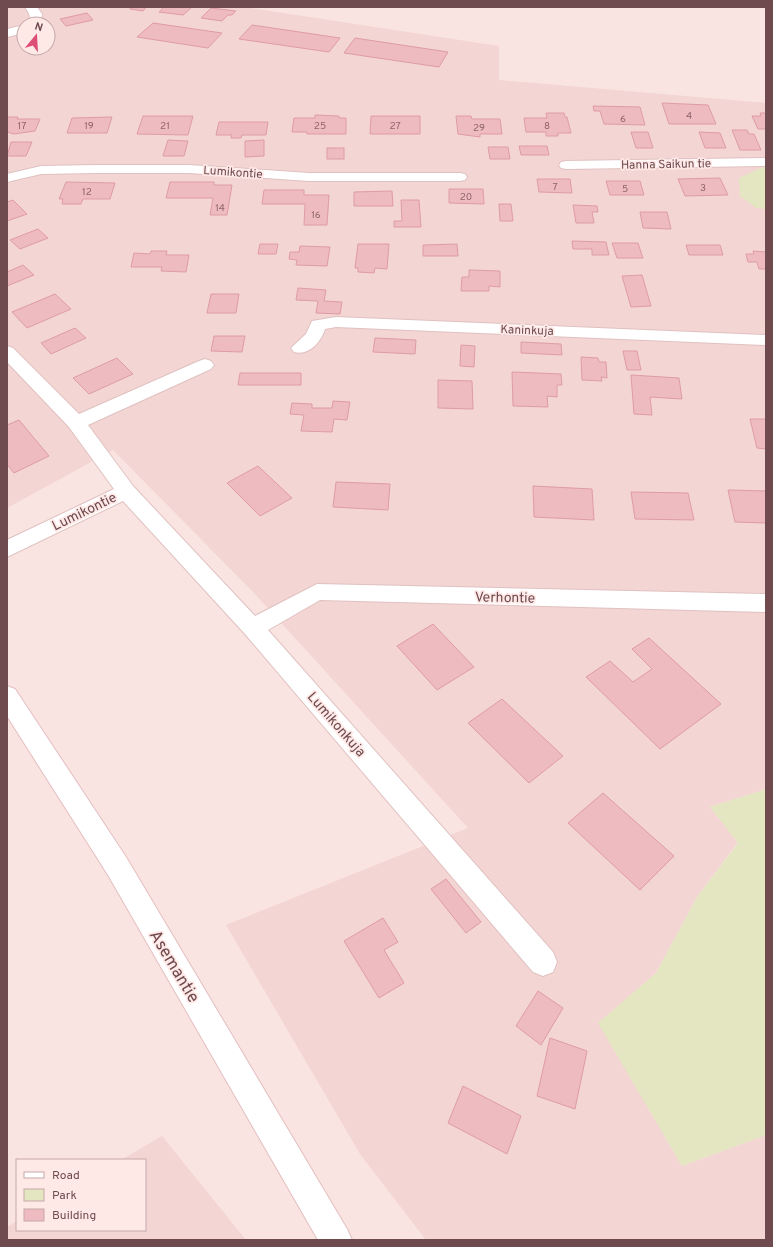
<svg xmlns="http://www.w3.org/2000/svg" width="773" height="1247" font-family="Overpass,sans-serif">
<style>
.residential{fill:#f3d5d3;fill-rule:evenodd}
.green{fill:#e3e6c1}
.building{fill:#eebbc0;stroke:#df9ca4}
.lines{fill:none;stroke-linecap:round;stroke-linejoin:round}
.street-casing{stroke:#e0c1c1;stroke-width:2}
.secondary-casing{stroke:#e4bec0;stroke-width:2}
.street{fill:#fff;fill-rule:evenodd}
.secondary{fill:#fff;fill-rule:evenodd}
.labels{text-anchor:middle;stroke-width:3.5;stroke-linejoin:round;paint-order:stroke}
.far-number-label{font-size:10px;fill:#8f666b}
.far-street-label{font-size:12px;fill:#6f4a4f;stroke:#fee9e7}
.street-label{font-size:14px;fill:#6f4a4f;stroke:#fee9e7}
.near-street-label{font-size:17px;fill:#6f4a4f;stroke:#fee9e7}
</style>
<rect width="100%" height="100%" fill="#fae4e1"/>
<g class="residential">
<path d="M7 7H244L499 46V80L766 103V789L710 807 738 842 697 897 656 973 599 1023 682 1166 766 1135V1240H426L360 1154 226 925 468 828 254 593 113 450 7 508ZM24 24H48V48H24Z"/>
<path d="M162 1136 246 1240H7V1227L17 1221V1230H145V1160H121Z"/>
</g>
<g class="green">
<path d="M763 167 766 168V209L756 208 740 196 739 178Z"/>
<path d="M766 789V1135L682 1166 598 1023 656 973 697 897 738 843 710 807Z"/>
</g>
<g class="building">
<path d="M131 7H146L143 11 130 9Z"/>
<path d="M164 7H192L183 15 159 12Z"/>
<path d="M211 8 236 11 232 15H228L222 21 201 18Z"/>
<path d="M87 13 93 20 66 26 60 19Z"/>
<path d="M153 23 222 33 208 48 137 37Z"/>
<path d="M252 25 340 38 329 52 239 39Z"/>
<path d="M355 38 448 52 439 67 344 53Z"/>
<path d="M662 103 708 105 716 124H669Z"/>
<path d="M593 106 640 107 645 125 604 124 600 111H594Z"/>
<path d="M546 113H564L565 117H567L571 133H558V136H546V132H526L524 118H547Z"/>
<path d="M760 113H766V129H758L752 116H761Z"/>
<path d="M315 115 339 116V118H346V134H307V132H292L294 118H315Z"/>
<path d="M143 116H193L188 135 137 134Z"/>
<path d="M371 116H420V134H370Z"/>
<path d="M456 116H471L472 119H500L502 134H480V137L458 134Z"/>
<path d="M7 117H18L17 119H40L35 131 14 134 7 132Z"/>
<path d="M112 117 107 133H67L72 118Z"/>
<path d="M219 122H268L266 135H242L241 138H231L232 135H216Z"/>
<path d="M732 130H747L749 134H754L761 150H740Z"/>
<path d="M631 132H648L653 148H636Z"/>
<path d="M699 132 720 133 726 148H705Z"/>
<path d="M168 140 188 141 184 156H163Z"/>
<path d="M264 140V156L245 157V141Z"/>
<path d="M11 142H32L26 156H7Z"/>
<path d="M519 146H547L549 155H521Z"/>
<path d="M488 147H508L510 159H490Z"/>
<rect x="327" y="148" width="17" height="11"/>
<path d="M720 178 728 195 685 196 678 179Z"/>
<path d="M537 179H570L572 193 539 192Z"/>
<path d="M606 181H640L644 195H610Z"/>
<path d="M66 182 115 183 110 199H83L81 204H62L63 199H59Z"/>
<path d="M170 182H214V185H232L227 215H210L213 198H166Z"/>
<path d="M449 189H483L484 204 449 203Z"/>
<path d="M264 190H304V195H329L327 225H304L305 204H262Z"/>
<path d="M392 191 393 206H354V192Z"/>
<path d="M13 200 27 214 7 221V202Z"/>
<path d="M401 200H419L421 227H394V221H402Z"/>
<path d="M499 204H511L513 221H500Z"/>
<path d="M573 205 597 206 598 212H592L594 223H576Z"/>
<path d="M640 212H667L671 229 643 228Z"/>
<path d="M38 229 48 238 20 249 10 240Z"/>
<path d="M572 241 606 242 609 255H592V249H573Z"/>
<path d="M612 243H638L643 258H617Z"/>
<path d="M260 244H278L276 254H258Z"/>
<path d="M358 244H389L387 269 375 268 374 273 358 272V268H355Z"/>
<path d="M457 244 458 256H423V245Z"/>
<path d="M686 245H720L723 255H689Z"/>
<path d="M300 246 330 247 327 266 296 265 297 260 289 259 290 252H299Z"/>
<path d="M151 251H167L166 255H189L186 272 161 271 162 267H131L134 253 150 254Z"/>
<path d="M753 251 766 252V269H759L757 262H748L746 254H754Z"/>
<path d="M23 265 34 275 7 286V272Z"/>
<path d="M469 270 500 271V287L489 286V291H461L462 277H469Z"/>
<path d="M642 275 651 306 631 307 622 276Z"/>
<path d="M298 288 326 290 324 301 342 302 340 314 316 313 318 301 296 300Z"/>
<path d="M55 294 71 309 27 328 12 312Z"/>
<path d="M211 294H239L236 313H207Z"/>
<path d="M75 328 86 338 51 354 41 343Z"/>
<path d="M214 336H245L242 352 211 351Z"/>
<path d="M375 338 416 340 415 354 373 352Z"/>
<path d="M521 342 561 344 562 355 521 353Z"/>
<path d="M461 345 475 346 474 367 460 366Z"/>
<path d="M623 351H637L641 370H627Z"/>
<path d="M581 357 598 358 599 362H606L607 378 601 377 602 381 582 380Z"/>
<path d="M117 358 133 374 89 394 73 378Z"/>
<path d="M512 372 561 374 562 385H557V397L547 396 548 407 513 406Z"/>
<path d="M240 373H301V385H238Z"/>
<path d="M631 375 679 378 682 399 650 397 652 415 634 414Z"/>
<path d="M438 380 472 381 473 409 438 408Z"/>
<path d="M333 401 350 402 347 420 334 419 332 432 301 431 304 415 290 414 292 403 312 404V408H332Z"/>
<path d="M750 419H766V449L757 448Z"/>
<path d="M19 420 49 456 14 473 7 464V425Z"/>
<path d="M258 466 292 498 260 516 227 483Z"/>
<path d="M336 482 390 484 388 510 333 507Z"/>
<path d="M533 486 592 489 594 520 534 517Z"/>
<path d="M728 490 766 491V523L735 522Z"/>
<path d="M631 492 688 493 694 520 635 519Z"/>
<path d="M433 624 474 667 437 690 397 646Z"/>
<path d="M649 638 721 704 660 749 586 677 610 661 633 682 652 669 632 649Z"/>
<path d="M502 699 563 756 529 783 468 723Z"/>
<path d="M603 793 674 856 640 890 568 823Z"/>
<path d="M446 879 481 922 466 933 431 889Z"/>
<path d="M383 918 398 942 384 950 404 983 379 998 344 941Z"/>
<path d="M538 991 563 1008 541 1045 516 1026Z"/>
<path d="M550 1038 587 1051 575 1109 537 1096Z"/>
<path d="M463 1086 521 1116 507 1154 448 1123Z"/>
</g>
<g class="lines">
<g class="street-casing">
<g id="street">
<path d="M25 7H37L42 14 41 24H28C32 18 29 13 25 7Z"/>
<path d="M24 25V33L7 37V29Z"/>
<path d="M766 158V166L566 169 561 168 559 165 561 162 566 161Z"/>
<path d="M96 165H189L309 173H460L465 174 467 177 465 180 460 181H309L189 173H96L41 174 7 182V174L41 166Z"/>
<path d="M336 317 766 335V345L336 327 325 329C321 342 309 356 294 352L291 348 306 334 312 321Z"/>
<path d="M7 346 13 348 79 414 199 361 205 359 211 361 214 365 211 369 88 425 133 486 255 616 317 584 766 594V612L320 600 268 630 553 952 557 962 553 972 543 976 533 972 245 634 123 501 7 557V540L114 489 69 427 7 362Z"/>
</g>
</g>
<g class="secondary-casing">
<path id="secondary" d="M7 686 15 689 126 857 347 1229 352 1240H318L108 875 7 716Z"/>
</g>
<use href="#street" class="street"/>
<use href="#secondary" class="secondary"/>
</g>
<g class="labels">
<g class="far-number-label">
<text x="689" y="119">4</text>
<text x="623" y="122">6</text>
<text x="22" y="129">17</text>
<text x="89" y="129">19</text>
<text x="165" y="129">21</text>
<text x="320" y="129">25</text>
<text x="395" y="129">27</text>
<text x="547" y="129">8</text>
<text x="479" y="131">29</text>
<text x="555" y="190">7</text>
<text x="703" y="191">3</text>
<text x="625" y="192">5</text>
<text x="87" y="195">12</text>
<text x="466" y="200">20</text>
<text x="220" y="211">14</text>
<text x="316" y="218">16</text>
</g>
<g class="far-street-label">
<text transform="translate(666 164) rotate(-1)" y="4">Hanna Saikun tie</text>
<text transform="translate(233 172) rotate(4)" y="4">Lumikontie</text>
<text transform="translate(527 330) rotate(2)" y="4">Kaninkuja</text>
</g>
<g class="street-label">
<text transform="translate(84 511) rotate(-26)" y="5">Lumikontie</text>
<text transform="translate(505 597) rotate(1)" y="5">Verhontie</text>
<text transform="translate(337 724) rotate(49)" y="5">Lumikonkuja</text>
</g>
<g class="near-street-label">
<text transform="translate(175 966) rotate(59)" y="6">Asemantie</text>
</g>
</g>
<rect width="773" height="1247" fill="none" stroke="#6f4a4f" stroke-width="16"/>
<rect x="16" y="1159" width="130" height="72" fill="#fee9e7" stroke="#c5a9aa"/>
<rect x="24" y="1172" width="20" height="6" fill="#ffffff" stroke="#c5a9aa"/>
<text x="52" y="1179" font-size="12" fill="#6f4a4f">Road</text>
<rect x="24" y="1189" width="20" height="12" fill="#e3e6c1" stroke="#c5a9aa"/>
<text x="52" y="1199" font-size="12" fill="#6f4a4f">Park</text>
<rect x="24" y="1209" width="20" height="12" fill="#eebbc0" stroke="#c5a9aa"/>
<text x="52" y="1219" font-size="12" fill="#6f4a4f">Building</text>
<g transform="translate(36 36) rotate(18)"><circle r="19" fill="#fee9e7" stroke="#c5a9aa"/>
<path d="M0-3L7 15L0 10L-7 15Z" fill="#dd4e76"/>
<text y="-6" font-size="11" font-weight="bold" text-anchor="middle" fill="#6f4a4f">N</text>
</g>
</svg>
